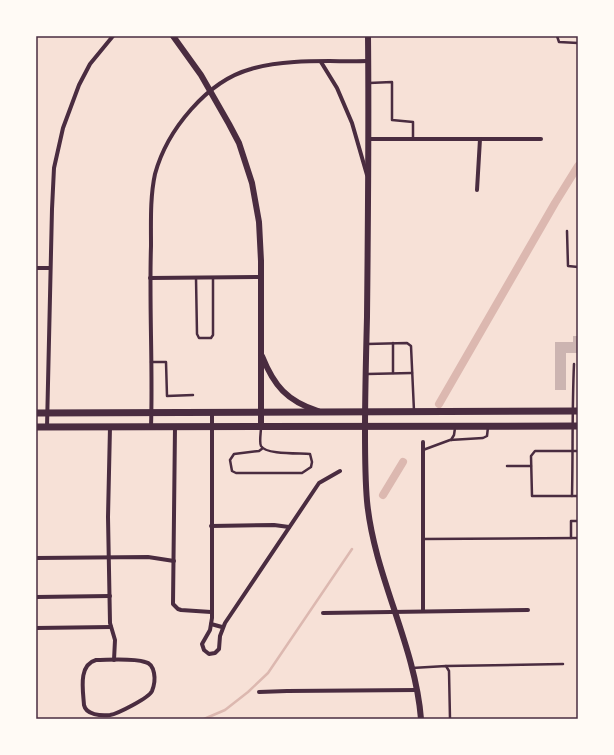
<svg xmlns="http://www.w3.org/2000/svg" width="614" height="755" font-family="Helvetica,sans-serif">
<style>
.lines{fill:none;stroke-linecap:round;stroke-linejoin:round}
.stream{stroke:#dcb8b0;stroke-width:2.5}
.canal{stroke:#dcb8b0;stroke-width:8}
.building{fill:#ccb4b1}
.service{stroke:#4a2c40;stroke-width:2.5}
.minor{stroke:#4a2c40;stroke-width:4}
.tertiary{stroke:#4a2c40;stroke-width:6}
.primary{stroke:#4a2c40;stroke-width:7}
.neatline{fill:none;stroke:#4a2c40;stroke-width:1.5}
</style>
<rect width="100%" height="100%" fill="#f7e1d7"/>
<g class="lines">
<path class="stream" d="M204 719 225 710 248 692 268 673 352 549"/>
<g class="canal">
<path d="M439 404 555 203 578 166"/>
<path d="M383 495 403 462"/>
</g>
</g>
<path class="building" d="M573 336H578V353H566V390H555V342H573Z"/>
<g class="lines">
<g class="service">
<path d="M557 36 559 42 578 43"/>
<path d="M369 83 392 82V120L413 122V139"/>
<path d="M567 231 568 266 578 267"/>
<path d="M196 278 197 334 199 338H211L213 335V278"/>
<path d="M393 343V373"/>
<path d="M367 344 407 343 411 346 414 411"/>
<path d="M151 362H166L167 396 193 395"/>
<path d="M574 364C572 408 573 452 572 496H532L531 456 535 451H578"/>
<path d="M367 374 412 373"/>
<path d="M261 427C261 433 259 442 261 446 266 455 300 453 310 454L312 462 311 467 302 473H236L232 471 230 460 234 454 259 451 263 448"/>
<path d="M451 440 454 435 455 428"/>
<path d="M423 450 450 440 483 438 487 436 488 427"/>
<path d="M507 466H531"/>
<path d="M572 496H578"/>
<path d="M571 538V521H578"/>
<path d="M423 539 578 538"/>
<path d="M446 666 563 664"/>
<path d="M412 668 446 666 449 671 450 719"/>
</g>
<g class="minor">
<path d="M321 62 337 88 352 123 367 175"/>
<path d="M369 139H541"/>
<path d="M477 190 480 139"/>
<path d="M36 268H50"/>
<path d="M150 278 261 277"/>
<path d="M212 412V618L210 630 202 644 204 650 209 654 215 653 219 649 220 636 225 623 319 483 340 471"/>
<path d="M47 427 52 209 54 168 63 128 79 85 90 64 113 36"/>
<path d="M110 427 108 517 110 623 115 640 114 660"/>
<path d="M151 427C153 367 149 306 151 246 151 222 150 197 155 174 167 130 207 81 251 69 287 58 331 62 368 61"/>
<path d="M175 427 173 604 178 609 181 610 211 612"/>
<path d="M423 442V611"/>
<path d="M211 526 274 525 289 527"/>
<path d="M36 558 148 557 174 561"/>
<path d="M36 597 110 596"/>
<path d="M323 613 528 610"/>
<path d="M211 624 222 627"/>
<path d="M36 628 111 627"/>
<path d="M96 660C109 660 133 658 145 662 151 663 153 668 154 673 155 678 154 686 152 691 149 698 117 714 110 715 101 716 86 715 84 705 83 690 78 665 96 660Z"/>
<path d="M259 692 287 691 417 690"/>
</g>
<g class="tertiary">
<path d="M173 36 201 75 229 124 239 143 252 183 259 222 261 261V427"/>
<path d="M368 36C369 130 368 223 367 317 366 355 365 393 365 431 365 454 365 478 367 501 374 576 415 644 421 719"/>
<path d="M262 356C274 386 287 401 318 411"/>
</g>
<g class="primary">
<path d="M36 413 578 411"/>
<path d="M36 427 578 426"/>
</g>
</g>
<rect width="614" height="755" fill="none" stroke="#fffaf5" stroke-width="74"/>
<rect x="37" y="37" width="540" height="681" class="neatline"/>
</svg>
